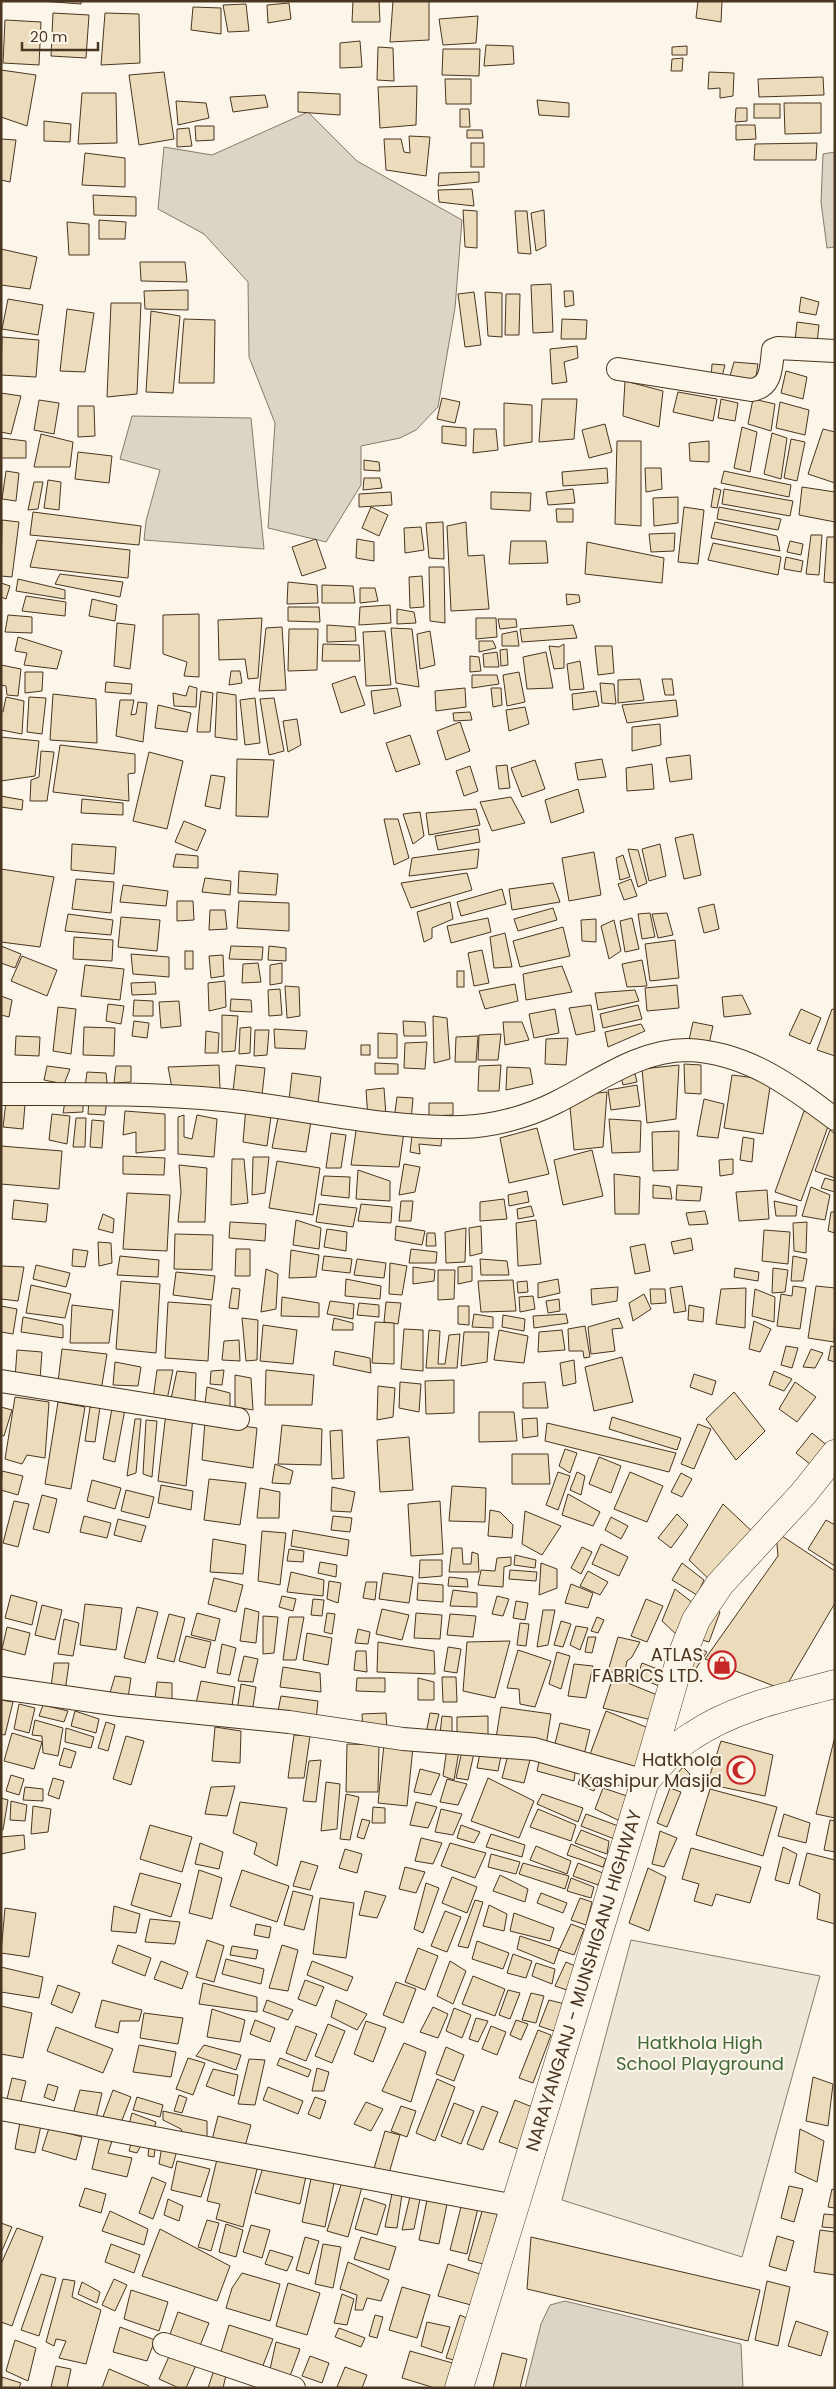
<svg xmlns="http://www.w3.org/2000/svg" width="836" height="2389" font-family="Poppins,sans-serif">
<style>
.green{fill:#ede6d9;stroke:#887966}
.water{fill:#dcd4c6;stroke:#887966}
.building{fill:#ecdcbc;stroke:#4a3520}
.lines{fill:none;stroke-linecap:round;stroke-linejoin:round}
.street-casing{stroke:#4a3520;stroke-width:24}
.secondary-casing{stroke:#4a3520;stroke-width:29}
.primary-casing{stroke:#4a3520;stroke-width:29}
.street{stroke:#fbf6e9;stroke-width:22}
.secondary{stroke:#fbf6e9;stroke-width:28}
.primary{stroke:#fbf6e9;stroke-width:28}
.labels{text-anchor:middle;stroke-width:4;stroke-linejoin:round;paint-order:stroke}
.poi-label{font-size:18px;fill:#4a3520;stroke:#fbf6e9;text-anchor:end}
.street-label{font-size:18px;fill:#4a3520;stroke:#fbf6e9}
.park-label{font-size:18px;fill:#436837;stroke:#fbf6e9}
</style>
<rect width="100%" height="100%" fill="#fbf6e9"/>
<path class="green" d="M631 1940 820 1976 742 2257 562 2200Z"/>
<g class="water">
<path d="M308 112 357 161 462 220 455 308 438 407 416 430 400 438 361 446V485L326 542 268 528 275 423 249 357 248 282 204 234 158 209 164 147 212 155Z"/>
<path d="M835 152V247L827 248 821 202 823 154Z"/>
<path d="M132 416 251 418 264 549 144 540 146 521 160 470 120 459Z"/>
<path d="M565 2301 741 2344 743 2388H525L541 2324 550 2305Z"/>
</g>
<g class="building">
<path d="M41 1H81V4Z"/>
<path d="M353 1H379L380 22H352Z"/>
<path d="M393 1H429V40L390 42Z"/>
<path d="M698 1H722L721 22 696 18Z"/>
<path d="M289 3 291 19 268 23 267 5Z"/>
<path d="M246 4 249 31 228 32 223 5Z"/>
<path d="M193 7 221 8V34L191 30Z"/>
<path d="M53 13 89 15 86 58 51 56Z"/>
<path d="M105 13 139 14 140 63 101 65Z"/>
<path d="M478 16 476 43 443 45 439 19Z"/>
<path d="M5 20 41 22 39 65 3 63Z"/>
<path d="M360 41 362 67 340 68V43Z"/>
<path d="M486 45 513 46 514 64 484 66Z"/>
<path d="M687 46V55H672V47Z"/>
<path d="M378 47 393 48 394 81 377 80Z"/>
<path d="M443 49H480L479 76 442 75Z"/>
<path d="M683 58 682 71H671L672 59Z"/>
<path d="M1 70 36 75 27 126 1 117Z"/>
<path d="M164 72 174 139 139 145 129 75Z"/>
<path d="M709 72 734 73 733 96 720 98V88L708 89Z"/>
<path d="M823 77 824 95 759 97 758 79Z"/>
<path d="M445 79H471V104H446Z"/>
<path d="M417 86 416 125 380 128 378 87Z"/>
<path d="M298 92 340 94V115L298 112Z"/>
<path d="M82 93H116L117 143 78 144Z"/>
<path d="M265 95 268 107 233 112 230 97Z"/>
<path d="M537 100 569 103V117L539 115Z"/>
<path d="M176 101 206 103 209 118 178 125Z"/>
<path d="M784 103H821V133L785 134Z"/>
<rect x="754" y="104" width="26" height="14"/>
<path d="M736 108H747V121L735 122Z"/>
<path d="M460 109H469L470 127H460Z"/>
<path d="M44 121 71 124 70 142 44 141Z"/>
<path d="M736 125H755L756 139 736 140Z"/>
<path d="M195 126H214V140L196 141Z"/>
<path d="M189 128 192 146 177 147V129Z"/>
<path d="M467 130H482L483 138H467Z"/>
<path d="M409 136 430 137 426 176 386 170 384 139H401L404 152 410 153Z"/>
<path d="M1 139 16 140 10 182 1 180Z"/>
<rect x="471" y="143" width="13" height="24"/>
<path d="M817 143 816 160H754L755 144Z"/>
<path d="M85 153 125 158V187L82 185Z"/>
<path d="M479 172V182L438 186 439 173Z"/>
<path d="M472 189 474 206 439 202 438 190Z"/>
<path d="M93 195 136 197V216L94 215Z"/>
<path d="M463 210 477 211V248L465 247Z"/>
<path d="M544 210 546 246 536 251 531 213Z"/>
<path d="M515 211H527L531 254 518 253Z"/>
<path d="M99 220 126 222 125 239H99Z"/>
<path d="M67 222 89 224V255H69Z"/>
<path d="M1 249 37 257 30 289 1 285Z"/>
<path d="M140 262H185L187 282 141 281Z"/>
<path d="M551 284 553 332 533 333 531 285Z"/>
<path d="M188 290V310L145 309 144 291Z"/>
<path d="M564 291H573L574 305 565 307Z"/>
<path d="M474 292 481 345 465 347 458 294Z"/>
<path d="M485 292 502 293V337L488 336Z"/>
<path d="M506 294H520L519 335H505Z"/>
<path d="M801 297 819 302 816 315 799 312Z"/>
<path d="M8 299 43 305 38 335 2 329Z"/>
<path d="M111 303H141L137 394 107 397Z"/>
<path d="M67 309 94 313 85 372 60 371Z"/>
<path d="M151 311 180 316 173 393 146 392Z"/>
<path d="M184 319 215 320 214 383H179Z"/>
<path d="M562 319 587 320 586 339H561Z"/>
<path d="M797 322 819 325 817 343 795 341Z"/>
<path d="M2 337 39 340 36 377 1 375Z"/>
<path d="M577 346 578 358 564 362 567 382 552 384 550 349Z"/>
<path d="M734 362 758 364 755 383 730 376Z"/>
<path d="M712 364 725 365 721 380 711 379Z"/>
<path d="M786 371 807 377 803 399 781 393Z"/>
<path d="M625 381 663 391 659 427 623 416Z"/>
<path d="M678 392 717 399 713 421 673 412Z"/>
<path d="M1 393 21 396 11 434 1 432Z"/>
<path d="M442 398 460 402 455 423 437 419Z"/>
<path d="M542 399H577L574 439 539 442Z"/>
<path d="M721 399 738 403 735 421 718 418Z"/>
<path d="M753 399 775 404 771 431 748 424Z"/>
<path d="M39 400 59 403 54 434 34 430Z"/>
<path d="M780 402 809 410 805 435 776 428Z"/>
<path d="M504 403 532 405V442L504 446Z"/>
<path d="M78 406H94L95 436 78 437Z"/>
<path d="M605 424 612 452 589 458 582 430Z"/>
<path d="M442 426 466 428V446L442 443Z"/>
<path d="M742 427 757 432 750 472 734 468Z"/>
<path d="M474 429H496L498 450 473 453Z"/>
<path d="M823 429 835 432V483L808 474Z"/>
<path d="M772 433 787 438 781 479 764 474Z"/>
<path d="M41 434 73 442 70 467H34Z"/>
<path d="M1 438 26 441V458H1Z"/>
<path d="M791 439 805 442 797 481 784 478Z"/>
<path d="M617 441H641V526L615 524Z"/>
<path d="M709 441V462L690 461 689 443Z"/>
<path d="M78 452 112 456 109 483 75 479Z"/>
<path d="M364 460 379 462 380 471 364 470Z"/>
<path d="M607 468 608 483 563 486 562 472Z"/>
<path d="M645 468H661L662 489 646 492Z"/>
<path d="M6 471 19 473 16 501 2 499Z"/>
<path d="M724 471 791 485 789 497 721 483Z"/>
<path d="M364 478H380L382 488 363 490Z"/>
<path d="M48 480 61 482 59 510 44 508Z"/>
<path d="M34 482H43L38 509 28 510Z"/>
<path d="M802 487 835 492V522L799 515Z"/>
<path d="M714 488 721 490 717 508 711 507Z"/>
<path d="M573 489 575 503 548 505 546 492Z"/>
<path d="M724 489 793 501 790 516 722 504Z"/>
<path d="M391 492 392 505 359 507V494Z"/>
<path d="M491 492 531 493 530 511 491 509Z"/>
<path d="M678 497V523L654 526 653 498Z"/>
<path d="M371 507 388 515 379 536 362 528Z"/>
<path d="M684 507 704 510 698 564 678 562Z"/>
<path d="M719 507 781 519 778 530 717 519Z"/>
<path d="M556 509H573V522H557Z"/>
<path d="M33 512 141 526 139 545 30 535Z"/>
<path d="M2 520 19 522 12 577 1 576Z"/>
<path d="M443 522 444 559 429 558 426 523Z"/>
<path d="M466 522 468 556 484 555 489 609 451 611 447 526Z"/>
<path d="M715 522 777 536 780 551 711 538Z"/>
<path d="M421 527 424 550 405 553 404 528Z"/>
<path d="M675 533 674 551 651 552 649 534Z"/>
<path d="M811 535H822L819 575 806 574Z"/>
<path d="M827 537H835V583L824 582Z"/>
<path d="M316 539 326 568 302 576 292 547Z"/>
<path d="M357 539 374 542V561L356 558Z"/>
<path d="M37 540 130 550 128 578 30 567Z"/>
<path d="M511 541H546L548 563 509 564Z"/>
<path d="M790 541 803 544 801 555 787 552Z"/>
<path d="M587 542 664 558 662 583 585 574Z"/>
<path d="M713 543 781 557 778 575 708 560Z"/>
<path d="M786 557 803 561 801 572 784 569Z"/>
<path d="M429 567H444L445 623 430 621Z"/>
<path d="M60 574 123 582 120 597 55 584Z"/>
<path d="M422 576 424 607 410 608 409 577Z"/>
<path d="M18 579 65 590V599L16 591Z"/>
<path d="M288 582 317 585 318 603 287 604Z"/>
<path d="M1 583 10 586 6 599 1 597Z"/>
<path d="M322 585 353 586 355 603H322Z"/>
<path d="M360 588H375L378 601 360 603Z"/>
<path d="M566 594 579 595 580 602 567 605Z"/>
<path d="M26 596 66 602 65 616 22 611Z"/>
<path d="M92 599 117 605 115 621 89 616Z"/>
<path d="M390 605 391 623 359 625 360 607Z"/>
<path d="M288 607H319L320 622 288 621Z"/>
<path d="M397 609 414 612 416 623 397 624Z"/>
<path d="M199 614V677L184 676 187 662 163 654V615Z"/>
<path d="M8 615 32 617V633L5 632Z"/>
<path d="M262 618 258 678 248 679 245 659 219 660 218 620Z"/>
<path d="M476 618H496L497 637 476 639Z"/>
<path d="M498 619H516L517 627 500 629Z"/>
<path d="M117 623 135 625 130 669 114 666Z"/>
<path d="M327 625 355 627 356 641 327 642Z"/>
<path d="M573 625 577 638 522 642 520 629Z"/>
<path d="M282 627 286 690 259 691 266 628Z"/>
<path d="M391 628 412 629 419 687 396 683Z"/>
<path d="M289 629H318L317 670 288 671Z"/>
<path d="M385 631 391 685 366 686 363 632Z"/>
<path d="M430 631 435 665 420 669 417 634Z"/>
<path d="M517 631 519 646H502V634Z"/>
<path d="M18 637 62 651 57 669 24 665 27 653 15 651Z"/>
<path d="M479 641H493L496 648 479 652Z"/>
<path d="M323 644 359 645 360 661H322Z"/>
<path d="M564 644V668L554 669 549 646 559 647Z"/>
<path d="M595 646H612L614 673 598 675Z"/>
<path d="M507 649 508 665 501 666 500 650Z"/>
<path d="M497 652 499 667H484L483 654Z"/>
<path d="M546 652 553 688 527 689 523 657Z"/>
<path d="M470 656 479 657 481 671 470 672Z"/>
<path d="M580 661 584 689 570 690 567 664Z"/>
<path d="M1 665 21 669 18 696 7 695 6 686 1 685Z"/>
<path d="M231 671H240L242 683 229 685Z"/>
<path d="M25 672H43L42 691 25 693Z"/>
<path d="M519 672 525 702 507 706 503 675Z"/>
<path d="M472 675H497L499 684 472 688Z"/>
<path d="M355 676 365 705 341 713 332 684Z"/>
<path d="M640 679 644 700 618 703V680Z"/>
<path d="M662 679H672L674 695H665Z"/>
<path d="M106 682 132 684 131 694 105 692Z"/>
<path d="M600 683 614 684 616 704 602 703Z"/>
<path d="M189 686 197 688 196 707 174 706 173 693 186 696Z"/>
<path d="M397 688 401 706 374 714 371 691Z"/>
<path d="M465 688 466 707 436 711 435 691Z"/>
<path d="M491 688H501L502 705 493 707Z"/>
<path d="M201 691 213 693 210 732H197Z"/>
<path d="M596 691 599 706 573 710 572 694Z"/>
<path d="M217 692 236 695 237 740 215 737Z"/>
<path d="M53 694 96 699 97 743 50 740Z"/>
<path d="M6 697 24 701 22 734 1 730V712H3Z"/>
<path d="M29 697 46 698 42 734 27 732Z"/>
<path d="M255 698 260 743 245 745 240 700Z"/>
<path d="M274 698 284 751 269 755 260 699Z"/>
<path d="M120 700H134L131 715 136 714 138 702 147 703 143 742 116 736Z"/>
<path d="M676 700 678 716 627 723 622 705Z"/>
<path d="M158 705 191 713 187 732 155 728Z"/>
<path d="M525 707 529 724 509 731 506 710Z"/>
<path d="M470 712 472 720 454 721 453 713Z"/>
<path d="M297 719 301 745 288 752 283 721Z"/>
<path d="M460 722 470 751 446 760 437 731Z"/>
<path d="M660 724 661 745 632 751V727Z"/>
<path d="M410 735 420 764 396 772 386 743Z"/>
<path d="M1 737 39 741 35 776 1 781Z"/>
<path d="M60 745 135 754V773L128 774 129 801 53 792Z"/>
<path d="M41 751 54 752 47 801H30L31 780 39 777Z"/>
<path d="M149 752 183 761 167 829 133 821Z"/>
<path d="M690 755 692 779 670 782 666 758Z"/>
<path d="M237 759 274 760 268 817 236 816Z"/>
<path d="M602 759 606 777 578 780 575 763Z"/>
<path d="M535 760 545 789 522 797 511 768Z"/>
<path d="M652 764 654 789 627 791 626 768Z"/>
<path d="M507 765 510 788 499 789 496 766Z"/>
<path d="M470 766 478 791 464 796 456 771Z"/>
<path d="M211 775 225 777 220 809 205 806Z"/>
<path d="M578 789 584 812 551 823 545 800Z"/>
<path d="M1 796 23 800 22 810 1 807Z"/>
<path d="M511 797 525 823 492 831 480 802Z"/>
<path d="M82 799 123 803V815L81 813Z"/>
<path d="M476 809 480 825 429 835 426 813Z"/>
<path d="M420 812 424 836 413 844 403 814Z"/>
<path d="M384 819H398L409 858 394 865Z"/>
<path d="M184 821 206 830 197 851 175 842Z"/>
<path d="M478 829 480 842 438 850 435 836Z"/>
<path d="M693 834 701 875 684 879 675 838Z"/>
<path d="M72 844 116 847 114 874 71 870Z"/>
<path d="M660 844 666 876 649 881 642 849Z"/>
<path d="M479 849 477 868 409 876 412 858Z"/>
<path d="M628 849 638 850 647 883 638 887Z"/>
<path d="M594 852 601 895 569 901 562 858Z"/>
<path d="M176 854 198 856V868L173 867Z"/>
<path d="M623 855 630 877 620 880 616 858Z"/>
<path d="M1 869 54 877 40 947 1 942Z"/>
<path d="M239 871 278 874 276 895 238 893Z"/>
<path d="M467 873 472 890 411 908 401 883Z"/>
<path d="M205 878 231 881 230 895 202 892Z"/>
<path d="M76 879 114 882 111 913 72 909Z"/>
<path d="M631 879 637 896 624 900 618 884Z"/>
<path d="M553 883 560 902 512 910 509 889Z"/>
<path d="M123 885 168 891 166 906 120 902Z"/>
<path d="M502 889 506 904 461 916 457 902Z"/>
<path d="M177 901H193L194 920 177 921Z"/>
<path d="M239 901 289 903V931L237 928Z"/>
<path d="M450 902 453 919 432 928V938L424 942 417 912Z"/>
<path d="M714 904 719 929 704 933 698 908Z"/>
<path d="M553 908 557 920 518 931 514 919Z"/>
<path d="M210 910H225L227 929 209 930Z"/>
<path d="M650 913 655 937 642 939 638 914Z"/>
<path d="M667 913 673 935 658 938 652 914Z"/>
<path d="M68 914 113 920 111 935 65 931Z"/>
<path d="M121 917 160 920 157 951 118 947Z"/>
<path d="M488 918 491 932 451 943 447 926Z"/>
<path d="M632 918 639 949 625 952 620 921Z"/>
<path d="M596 919V942L582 941 581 920Z"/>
<path d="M614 920 621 951 609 959 601 926Z"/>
<path d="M563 927 570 956 520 967 513 941Z"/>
<path d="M505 933 512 967 494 968 490 937Z"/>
<path d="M74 937 113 940 112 961 73 959Z"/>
<path d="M675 940 679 978 650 981 645 944Z"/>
<path d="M1 946 21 954 15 968 1 963Z"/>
<path d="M231 946 263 947 262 960 229 959Z"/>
<path d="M269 946 286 948V961L268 960Z"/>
<path d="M482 950 489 983 474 986 468 953Z"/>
<rect x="185" y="951" width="8" height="18"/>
<path d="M131 954 169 957V977L133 974Z"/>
<path d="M223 955 224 976 211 978 209 956Z"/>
<path d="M22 956 57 970 47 996 11 981Z"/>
<path d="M642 960 647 986 627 987 622 964Z"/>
<path d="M258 963 261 982 242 983 243 964Z"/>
<path d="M282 963V983L270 985V965Z"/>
<path d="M85 965 124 969 120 1000 81 996Z"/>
<path d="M562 966 572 992 526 1000 523 974Z"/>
<rect x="457" y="971" width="7" height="16"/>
<path d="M225 981 226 1007 209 1011 208 983Z"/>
<path d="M155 982 156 994 132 995 131 983Z"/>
<path d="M515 984 518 1001 485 1009 479 991Z"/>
<path d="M677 985 679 1008 647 1011 645 988Z"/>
<path d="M285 986 299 987 300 1016 287 1018Z"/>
<path d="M280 989 282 1015 269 1016 268 990Z"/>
<path d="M635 990 639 1001 598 1010 595 993Z"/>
<path d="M742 995 751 1014 724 1017 722 997Z"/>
<path d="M1 996 12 1000 9 1017 1 1015Z"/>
<path d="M231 999 251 1000 252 1012 230 1011Z"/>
<path d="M134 1000 153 1001V1016H133Z"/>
<path d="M179 1001 181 1026 161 1028 159 1002Z"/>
<path d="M108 1004 124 1006 121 1024 106 1021Z"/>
<path d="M591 1005 595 1031 576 1035 569 1008Z"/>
<path d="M638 1005 642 1019 603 1028 600 1014Z"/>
<path d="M58 1007 76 1009 71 1054 53 1051Z"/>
<path d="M555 1009 559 1033 534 1038 529 1014Z"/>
<path d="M801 1009 821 1018 810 1044 789 1035Z"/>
<path d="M832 1009 835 1010V1056L817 1050Z"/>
<path d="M222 1015 238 1016 235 1051 222 1052Z"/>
<path d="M433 1016 447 1018 450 1059 434 1063Z"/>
<path d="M134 1021 149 1023 147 1038 132 1036Z"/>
<path d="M403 1021 425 1022 426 1036H404Z"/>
<path d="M503 1022H522L529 1040 505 1045Z"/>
<path d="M693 1022 713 1026 709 1044 689 1040Z"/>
<path d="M641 1024 645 1031 608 1047 605 1032Z"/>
<path d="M84 1027 115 1028 114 1056 83 1055Z"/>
<path d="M251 1027 250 1053 239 1054 240 1028Z"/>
<path d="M274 1029 307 1031 305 1049 275 1048Z"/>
<path d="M255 1030H269L267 1055 254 1056Z"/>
<path d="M206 1031 219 1033 218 1053H205Z"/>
<path d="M378 1033 397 1034V1058H378Z"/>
<path d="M501 1034 498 1060H478L479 1035Z"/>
<path d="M16 1036 40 1037 39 1056 15 1055Z"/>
<path d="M478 1036 476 1062H455L456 1037Z"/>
<path d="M568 1038 566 1065 545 1064 546 1039Z"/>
<path d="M427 1042 425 1069 404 1068 405 1043Z"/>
<rect x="361" y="1045" width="9" height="10"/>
<path d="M375 1063 398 1064V1074H375Z"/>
<path d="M684 1064 701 1065V1094L685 1093Z"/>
<path d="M219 1065 220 1089 172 1088 168 1067Z"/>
<path d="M236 1065 265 1068 262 1095 233 1091Z"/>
<path d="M501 1065 499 1091H478L479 1066Z"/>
<path d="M679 1065 676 1119 647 1123 642 1069Z"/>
<path d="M47 1066 70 1069 64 1084 44 1080Z"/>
<path d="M116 1066H131V1082L114 1083Z"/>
<path d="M507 1067 530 1068 533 1084 506 1090Z"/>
<path d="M87 1072 106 1073 108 1091 85 1088Z"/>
<path d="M292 1073 321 1077 318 1103 289 1100Z"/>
<path d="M635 1074 637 1082 623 1085 621 1076Z"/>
<path d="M732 1075 771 1080 763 1134 724 1128Z"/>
<path d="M637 1085 640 1106 611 1110 608 1090Z"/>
<path d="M384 1088 386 1116 368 1118 366 1090Z"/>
<path d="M607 1092 603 1147 574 1150 569 1096Z"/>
<path d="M66 1096 83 1100V1112L63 1113Z"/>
<path d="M397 1097 413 1098 411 1121 394 1119Z"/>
<path d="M89 1098 107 1100 105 1115 88 1114Z"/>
<path d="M704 1099 724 1104 718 1138 697 1136Z"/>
<path d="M6 1102 25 1104 23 1129 3 1127Z"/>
<path d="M429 1103H453V1115L429 1116Z"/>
<path d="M246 1107 272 1109 267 1146 243 1142Z"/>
<path d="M280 1108 312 1115 306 1152 272 1148Z"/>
<path d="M125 1111 165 1114V1150L136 1153V1132L123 1135Z"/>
<path d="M804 1111 830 1121 801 1201 775 1192Z"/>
<path d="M52 1114 70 1116 67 1144 49 1140Z"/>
<path d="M184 1115V1137L192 1139 197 1115 217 1119 214 1157 178 1154V1117Z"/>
<path d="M76 1118H86L85 1147H73Z"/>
<path d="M609 1119 641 1121 640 1152 612 1153Z"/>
<path d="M92 1120 104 1121 102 1148 90 1147Z"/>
<path d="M357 1124 404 1132 399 1167 351 1165Z"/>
<path d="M413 1127 442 1134 441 1146 419 1144 420 1154 410 1152Z"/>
<path d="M537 1128 549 1174 509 1183 500 1138Z"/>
<path d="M830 1130 835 1134V1178L815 1171Z"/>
<path d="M679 1131 678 1170 653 1171 652 1132Z"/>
<path d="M331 1133 346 1135 341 1168H326Z"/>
<path d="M743 1137 754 1139 752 1162 740 1160Z"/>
<path d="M1 1146 62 1151 59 1189 1 1184Z"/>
<path d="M592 1150 603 1196 563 1205 554 1160Z"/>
<path d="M123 1156 165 1158 164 1175 123 1174Z"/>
<path d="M253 1157H269L265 1193 252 1195Z"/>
<path d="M232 1159H244L248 1203 231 1205Z"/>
<path d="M733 1159V1174L720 1176 719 1160Z"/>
<path d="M277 1161 320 1168 313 1215 269 1208Z"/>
<path d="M404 1164 420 1167 415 1192 399 1195Z"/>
<path d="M179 1165 207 1168 205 1222H178L181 1192Z"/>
<path d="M358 1170 390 1181V1201L356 1199Z"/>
<path d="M614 1174 640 1177 639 1214H615Z"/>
<path d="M324 1176 350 1177 349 1198 321 1195Z"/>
<path d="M825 1178 835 1181V1192L821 1188Z"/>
<path d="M653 1185 670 1187 672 1199 653 1198Z"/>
<path d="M677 1185 702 1187 700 1201 676 1200Z"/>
<path d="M811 1187 830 1195 825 1220 802 1216Z"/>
<path d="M767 1190 769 1219 739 1221 736 1192Z"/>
<path d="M527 1191 529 1202 509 1206 508 1195Z"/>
<path d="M127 1193 170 1195 167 1251 123 1249Z"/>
<path d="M504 1199 507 1219 480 1221V1202Z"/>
<path d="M14 1200 48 1204 46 1222 12 1219Z"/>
<path d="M401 1201H413L411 1221H399Z"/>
<path d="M774 1201 797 1206 796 1216H776Z"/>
<path d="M319 1204 357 1208 353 1227 316 1222Z"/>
<path d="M361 1204 392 1207 391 1223 358 1221Z"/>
<path d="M531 1206 534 1216 518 1219 517 1209Z"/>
<path d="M705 1211 708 1224 689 1225 686 1213Z"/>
<path d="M831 1212H835V1233L828 1231Z"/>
<path d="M103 1214 114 1219 113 1233 98 1229Z"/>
<path d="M296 1220 321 1228 319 1249 293 1245Z"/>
<path d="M536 1220 541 1264 518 1266 516 1223Z"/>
<path d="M230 1222 266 1224 265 1241 229 1238Z"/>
<path d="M807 1222 806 1253 794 1251 793 1223Z"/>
<path d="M396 1226 425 1231 422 1245 395 1240Z"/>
<path d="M481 1226 482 1253 470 1256 469 1228Z"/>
<path d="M466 1228 465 1262 446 1263 445 1232Z"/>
<path d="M327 1229 347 1232 346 1251 324 1247Z"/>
<path d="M764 1230 790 1232 788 1264 762 1261Z"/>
<path d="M427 1233H435L436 1246H426Z"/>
<path d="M175 1234 213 1235 212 1270 174 1269Z"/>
<path d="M691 1238 693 1250 674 1254 671 1242Z"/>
<path d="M98 1242 111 1243 112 1263 99 1266Z"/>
<path d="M645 1244 650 1271 635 1274 630 1247Z"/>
<path d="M73 1249 88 1251 85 1267 72 1266Z"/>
<path d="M236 1249H250V1276H235Z"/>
<path d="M411 1249 437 1252 436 1263H409Z"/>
<path d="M291 1250 319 1255 316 1277 289 1278Z"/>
<path d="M120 1256 159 1260 158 1277 117 1275Z"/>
<path d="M324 1256 352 1259 350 1273 322 1270Z"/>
<path d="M793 1256 807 1259 803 1281H791Z"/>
<path d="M357 1259 386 1263 384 1278 354 1275Z"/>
<path d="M480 1259 507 1261 509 1275H481Z"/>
<path d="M390 1263 407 1266 402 1295 389 1294Z"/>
<path d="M36 1265 70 1273 66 1287 33 1279Z"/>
<path d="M1 1266 24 1267 18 1301 1 1299Z"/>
<path d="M472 1266V1281L458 1284V1267Z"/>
<path d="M413 1267 435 1270 434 1281 413 1284Z"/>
<path d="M735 1268 759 1272 758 1281 734 1277Z"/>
<path d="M773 1268 788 1270 785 1292 772 1293Z"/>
<path d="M266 1269 278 1274 276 1309 261 1312Z"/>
<path d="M438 1270H455L454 1299 438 1300Z"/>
<path d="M176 1272 215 1276 212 1300 173 1295Z"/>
<path d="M346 1279 381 1286 380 1299 345 1296Z"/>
<path d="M558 1279 560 1293 538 1298V1283Z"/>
<path d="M513 1280 516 1311 481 1312 478 1281Z"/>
<path d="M121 1281 160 1284 156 1353 116 1349Z"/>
<path d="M527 1281 528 1292 518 1293 517 1282Z"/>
<path d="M31 1285 71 1294 65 1318 26 1313Z"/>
<path d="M682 1286 686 1311 674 1313 670 1288Z"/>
<path d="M793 1286 806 1288 800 1329 777 1326 781 1294 792 1296Z"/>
<path d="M816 1286 835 1288 834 1342 808 1338Z"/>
<path d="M618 1287 617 1301 592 1305 591 1289Z"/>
<path d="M232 1288 240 1289 238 1309 229 1308Z"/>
<path d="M746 1288 745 1328 716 1324 721 1289Z"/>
<path d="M650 1289H665L666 1303 651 1304Z"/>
<path d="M755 1289 775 1297 774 1322 752 1316Z"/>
<path d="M644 1294 651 1309 633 1321 629 1303Z"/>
<path d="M533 1296 535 1309 520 1312 519 1297Z"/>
<path d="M282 1297 319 1303V1317L281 1316Z"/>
<path d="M559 1299 560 1311 548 1313 546 1301Z"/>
<path d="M330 1301 354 1304 353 1319 327 1314Z"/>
<path d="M168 1302 211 1305 208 1361 165 1358Z"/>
<path d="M386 1302 401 1303 398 1324 384 1322Z"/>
<path d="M359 1303 379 1305V1317L357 1315Z"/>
<path d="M72 1305 113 1310 109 1343H70Z"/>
<path d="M689 1305 704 1308 703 1322 688 1320Z"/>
<path d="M1 1306 17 1309 13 1334 1 1332Z"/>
<path d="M458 1306H469V1325L458 1324Z"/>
<path d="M474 1314 493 1317V1328L472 1327Z"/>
<path d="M566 1314 568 1323 534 1328 533 1316Z"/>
<path d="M503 1315 525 1319 524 1331 502 1327Z"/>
<path d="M23 1317 63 1325V1338L21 1332Z"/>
<path d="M242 1318 258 1320 257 1360 246 1361Z"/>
<path d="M334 1318 353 1323V1330H332Z"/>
<path d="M619 1318 623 1328 612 1329 615 1351 591 1354 588 1327Z"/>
<path d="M754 1321 771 1329 760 1352 749 1349Z"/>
<path d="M375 1322 394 1323V1364L372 1363Z"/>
<path d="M263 1325 297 1330 293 1364 260 1361Z"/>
<path d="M585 1326 590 1357 584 1358 583 1351H569L568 1329Z"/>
<path d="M404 1329 423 1330V1371L401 1369Z"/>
<path d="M429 1330 440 1331 438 1364H445L449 1335 460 1334 457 1368H426Z"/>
<path d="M499 1330 528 1336 524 1363 494 1360Z"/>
<path d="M562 1330 565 1350 538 1352 539 1332Z"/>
<path d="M464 1332H489L487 1362 461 1366Z"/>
<path d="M239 1340 240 1361 222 1360 224 1341Z"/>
<path d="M786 1346 798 1348 792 1368 781 1365Z"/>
<path d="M831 1346 835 1347V1362L828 1360Z"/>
<path d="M62 1349 107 1354 101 1391 58 1382Z"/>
<path d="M811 1349 823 1353 815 1368 803 1367Z"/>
<path d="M17 1350 42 1352 40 1379H15Z"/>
<path d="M335 1351 370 1358 371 1373 333 1365Z"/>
<path d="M622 1357 633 1402 594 1411 585 1367Z"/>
<path d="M574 1360 576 1383 563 1386 560 1363Z"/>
<path d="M115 1362 141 1367 138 1386 113 1385Z"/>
<path d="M157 1370H173L167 1400 153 1399Z"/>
<path d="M224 1370 222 1385 210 1384 211 1371Z"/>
<path d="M266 1370 314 1375 312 1405H265Z"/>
<path d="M177 1371 196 1373 195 1402 171 1399Z"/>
<path d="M774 1371 792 1379 784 1391 769 1385Z"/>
<path d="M694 1374 716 1381 712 1395 690 1387Z"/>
<path d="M235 1375 251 1378 253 1410 235 1407Z"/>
<path d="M454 1380V1413L426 1414 425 1381Z"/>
<path d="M400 1382 421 1384 419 1412 399 1408Z"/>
<path d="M545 1382 548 1408H523V1383Z"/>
<path d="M795 1382 816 1397 797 1422 779 1409Z"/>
<path d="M378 1386 395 1388 393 1417 377 1420Z"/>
<path d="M207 1387 230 1393V1407L205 1403Z"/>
<path d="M734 1392 765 1431 736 1460 706 1419Z"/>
<path d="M15 1397 49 1402 45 1458 27 1455 22 1464 5 1459Z"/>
<path d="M58 1402 85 1407 71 1489 45 1484Z"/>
<path d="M1 1407 12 1410 4 1436 1 1435Z"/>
<path d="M90 1407H100L95 1442 85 1441Z"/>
<path d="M112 1408 125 1409 115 1462 103 1459Z"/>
<path d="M479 1412H514L517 1441 479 1442Z"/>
<path d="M166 1413 193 1417 186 1486 158 1481Z"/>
<path d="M612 1417 681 1438 677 1450 609 1429Z"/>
<path d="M537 1418 538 1436 523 1438 522 1419Z"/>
<path d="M135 1419H141L136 1473 127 1476Z"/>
<path d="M146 1420 157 1421 152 1477 143 1474Z"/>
<path d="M205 1421 257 1428 253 1468 202 1460Z"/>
<path d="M547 1423 676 1453 669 1472 545 1441Z"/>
<path d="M698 1424 711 1429 694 1469 681 1464Z"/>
<path d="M282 1425 322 1429 321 1465 278 1464Z"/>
<path d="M342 1430 344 1478 332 1479 330 1431Z"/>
<path d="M812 1433 835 1452 819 1471 796 1453Z"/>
<path d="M409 1437 413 1490 380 1492 377 1440Z"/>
<path d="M565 1449 577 1453 570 1473 559 1466Z"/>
<path d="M512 1454H548L550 1484H512Z"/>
<path d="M599 1457 621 1466 611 1493 589 1484Z"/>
<path d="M275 1464 293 1471 290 1484 272 1483Z"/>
<path d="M2 1471 23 1476 18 1495 1 1490Z"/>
<path d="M558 1472 570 1476 558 1510 546 1505Z"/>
<path d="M577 1472 585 1476 581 1495 570 1490Z"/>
<path d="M630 1472 663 1486 647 1522 614 1509Z"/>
<path d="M681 1473 692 1479 682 1497 671 1492Z"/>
<path d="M209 1479 246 1483 240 1525 204 1520Z"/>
<path d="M92 1480 121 1488 115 1509 87 1501Z"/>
<path d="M161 1485 193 1491 191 1510 158 1503Z"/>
<path d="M452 1486 486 1488 485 1522 449 1521Z"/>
<path d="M332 1487 355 1492 351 1512 331 1511Z"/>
<path d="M260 1488 280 1492 279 1518H257Z"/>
<path d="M126 1490 154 1497 149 1518 121 1511Z"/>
<path d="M568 1494 600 1512 593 1526 562 1515Z"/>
<path d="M42 1495 57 1499 49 1533 33 1529Z"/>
<path d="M14 1501 29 1504 18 1547 3 1543Z"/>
<path d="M440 1501 443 1554 411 1556 408 1504Z"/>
<path d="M723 1504 757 1536 714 1584 689 1560Z"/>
<path d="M490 1510 500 1512 513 1525 512 1538 488 1536Z"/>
<path d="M525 1511 561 1526 542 1555 522 1544Z"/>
<path d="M677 1514 688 1525 671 1548 658 1538Z"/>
<path d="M84 1516 111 1523 107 1538 80 1532Z"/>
<path d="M333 1516 352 1518 350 1532 331 1530Z"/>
<path d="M611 1517 628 1526 621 1539 605 1530Z"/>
<path d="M118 1519 146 1526 141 1542 114 1535Z"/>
<path d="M826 1520 835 1525V1566L808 1549Z"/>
<path d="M293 1530 349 1540 347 1556 291 1546Z"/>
<path d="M262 1531 286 1533 280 1585 258 1581Z"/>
<path d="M776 1532 835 1571V1603L784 1690 705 1659 778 1556Z"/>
<path d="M213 1539 246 1545 243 1574 210 1572Z"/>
<path d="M601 1544 628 1557 619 1576 592 1564Z"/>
<path d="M582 1547 592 1552 581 1574 571 1568Z"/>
<path d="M452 1548H462L463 1564H471L472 1552 478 1554 479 1572H449Z"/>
<path d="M289 1549 304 1551 303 1562 287 1561Z"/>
<path d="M515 1555 536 1560 535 1568 514 1565Z"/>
<path d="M511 1557V1565L504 1567 503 1587 478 1585 481 1570 495 1571 497 1558Z"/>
<path d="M420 1560H442V1576L419 1578Z"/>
<path d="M320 1562 337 1565 336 1577 318 1573Z"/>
<path d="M541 1563 557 1569V1588L539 1595Z"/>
<path d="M682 1563 704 1580 697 1595 672 1580Z"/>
<path d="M510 1570 537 1572 536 1581 509 1579Z"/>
<path d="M588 1571 608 1582 600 1595 580 1586Z"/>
<path d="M291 1572 324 1580 323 1596 287 1592Z"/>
<path d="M383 1573 413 1577 409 1603 379 1599Z"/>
<path d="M449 1577 467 1579 468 1587 448 1586Z"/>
<path d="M214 1578 243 1585 236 1612 208 1604Z"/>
<path d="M329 1581 341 1583 338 1603 327 1599Z"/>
<path d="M366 1582H377L375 1600 363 1598Z"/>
<path d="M418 1583 443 1585V1602L417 1600Z"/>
<path d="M571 1584 593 1593 588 1608 565 1603Z"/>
<path d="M675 1589 693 1603 677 1635 662 1621Z"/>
<path d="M453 1590 477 1593V1607L450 1606Z"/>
<path d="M11 1595 37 1602 32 1625 5 1618Z"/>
<path d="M282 1596 296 1599 293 1611 279 1607Z"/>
<path d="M497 1596 509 1599 503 1616 492 1614Z"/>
<path d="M313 1599 324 1600 322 1616 311 1615Z"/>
<path d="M646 1599 663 1606 647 1642 631 1636Z"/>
<path d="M516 1601 528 1603 525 1620 513 1618Z"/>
<path d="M85 1604 122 1608 116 1650 80 1645Z"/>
<path d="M42 1605 62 1610 55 1640 35 1635Z"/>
<path d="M137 1607 158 1612 145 1663 124 1658Z"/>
<path d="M709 1607 720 1612 709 1642 695 1638Z"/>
<path d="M245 1608 259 1612 256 1643 240 1641Z"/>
<path d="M382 1609 409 1615 402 1640 376 1634Z"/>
<path d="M543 1610H555L548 1645 537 1647Z"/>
<path d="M197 1613 220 1619 215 1641 191 1635Z"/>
<path d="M327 1613 335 1614 332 1634 324 1632Z"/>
<path d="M416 1613 442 1615 440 1639 414 1638Z"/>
<path d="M169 1614 185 1618 174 1662 157 1658Z"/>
<path d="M450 1614 476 1616 473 1637 447 1635Z"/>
<path d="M263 1616 278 1617 274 1653 263 1654Z"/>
<path d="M289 1617H304L296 1660H283Z"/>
<path d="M597 1617 604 1620 598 1633 591 1631Z"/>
<path d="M64 1619 79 1623 73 1656 58 1654Z"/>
<path d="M561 1621 571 1624 563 1647 554 1645Z"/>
<path d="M520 1623 529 1624 526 1646 517 1645Z"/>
<path d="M576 1626 588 1628 580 1650 570 1645Z"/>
<path d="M7 1627 30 1633 25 1655 2 1649Z"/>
<path d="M358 1629 370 1632 368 1644 355 1643Z"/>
<path d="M307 1633 332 1638 328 1665 303 1660Z"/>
<path d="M186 1636 211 1642 205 1668 179 1661Z"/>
<path d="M588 1637H596L592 1653 585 1652Z"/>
<path d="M618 1637 640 1642 632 1657 627 1661 624 1675 608 1671Z"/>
<path d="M510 1641 495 1698 463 1691 467 1642Z"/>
<path d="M378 1642 434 1651 435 1674 377 1672Z"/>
<path d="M222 1644 236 1648 230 1675 217 1673Z"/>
<path d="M692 1645 707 1652 695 1670 680 1665Z"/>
<path d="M448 1647 461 1649 457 1673 444 1671Z"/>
<path d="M518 1650 551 1661 535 1707 520 1704 519 1689 507 1688Z"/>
<path d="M356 1651H366L367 1672 354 1670Z"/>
<path d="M557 1652 570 1656 561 1689 549 1684Z"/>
<path d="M244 1656 258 1659 253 1682 238 1681Z"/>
<path d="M54 1663H69L65 1692 51 1688Z"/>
<path d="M642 1663 673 1675 669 1690 637 1677Z"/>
<path d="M574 1664 593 1666 586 1698 568 1696Z"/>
<path d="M283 1667 320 1673 321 1692 280 1687Z"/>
<path d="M115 1676 131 1678 128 1698 109 1696Z"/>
<path d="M442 1677H456L457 1702H443Z"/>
<path d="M613 1677 667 1699 660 1722 603 1708Z"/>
<path d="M357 1678H385V1692L356 1691Z"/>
<path d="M418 1678 434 1682V1700H418Z"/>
<path d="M201 1681 235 1687 231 1712 195 1708Z"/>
<path d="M157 1682 172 1683V1707H154Z"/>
<path d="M241 1684 256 1687 252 1713 237 1711Z"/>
<path d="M281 1696 318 1701 316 1720 277 1716Z"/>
<path d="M1 1700 13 1702 5 1735 1 1734Z"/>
<path d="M19 1704 35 1708 29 1733 14 1729Z"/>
<path d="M43 1705 68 1711 64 1722 39 1716Z"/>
<path d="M501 1707 551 1714 546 1746 496 1738Z"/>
<path d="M75 1711 99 1719 96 1733 71 1726Z"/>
<path d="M606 1711 651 1729 633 1774 589 1757Z"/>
<path d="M386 1713 387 1730 363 1731 362 1714Z"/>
<path d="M430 1713 439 1714 434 1735 426 1734Z"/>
<path d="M442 1716 452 1717V1735L440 1734Z"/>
<path d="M488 1716V1738L457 1739V1717Z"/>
<path d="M35 1720 63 1728 58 1756 43 1753 42 1736 32 1735Z"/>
<path d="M106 1722 115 1725 108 1751 98 1748Z"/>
<path d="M560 1723 590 1730 584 1755 554 1748Z"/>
<path d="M215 1727 241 1731 240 1763 212 1761Z"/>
<path d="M66 1728 94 1737 91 1748 65 1742Z"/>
<path d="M12 1733 42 1742 34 1769 4 1761Z"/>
<path d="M294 1735 310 1736 304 1778H288Z"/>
<path d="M126 1736 144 1741 131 1785 113 1779Z"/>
<path d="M835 1736V1818L816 1814Z"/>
<path d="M721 1741 773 1755 765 1796 707 1784Z"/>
<path d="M347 1744 379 1745 378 1792H346Z"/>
<path d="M384 1744 413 1747 407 1806 378 1803Z"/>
<path d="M64 1748 76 1752 71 1768 59 1765Z"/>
<path d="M447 1748 459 1751 454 1780 443 1776Z"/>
<path d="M481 1748 501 1756 498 1771 477 1768Z"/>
<path d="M462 1751 474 1753 468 1780 456 1778Z"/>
<path d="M509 1751 531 1756 524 1783 502 1778Z"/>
<path d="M541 1753 576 1765 574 1781 537 1771Z"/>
<path d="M321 1760 316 1802 303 1801 309 1761Z"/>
<path d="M683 1767 690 1774 678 1789 670 1782Z"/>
<path d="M420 1769 440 1774 431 1795 414 1792Z"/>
<path d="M582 1774 598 1781 594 1791 578 1784Z"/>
<path d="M11 1775 24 1779 19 1795 6 1791Z"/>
<path d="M53 1778 64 1781 59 1799 48 1795Z"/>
<path d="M488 1778 534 1801 519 1838 471 1821Z"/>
<path d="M447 1779 467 1784 458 1805 440 1802Z"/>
<path d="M326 1782 340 1784 337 1829 321 1831Z"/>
<path d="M235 1786 227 1816 205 1814 211 1787Z"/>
<path d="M25 1787 43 1789V1801L23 1800Z"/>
<path d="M603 1788 633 1798 624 1823 595 1809Z"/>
<path d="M670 1788 681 1792 667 1827 657 1823Z"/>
<path d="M710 1789 777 1807 763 1856 696 1835Z"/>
<path d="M346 1794 359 1797 350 1840 340 1839Z"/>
<path d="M542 1794 583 1808 578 1822 537 1804Z"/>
<path d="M1 1798 8 1800 3 1830H1Z"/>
<path d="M11 1801 27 1805 25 1821 10 1820Z"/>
<path d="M240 1802 287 1808 277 1866 254 1854 257 1843 233 1833Z"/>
<path d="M416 1802 437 1807 428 1828 410 1825Z"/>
<path d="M33 1806 51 1809 48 1832 31 1834Z"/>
<path d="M373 1807 385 1808V1823H372Z"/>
<path d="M441 1809 462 1814 453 1835 435 1832Z"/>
<path d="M538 1809 576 1825 571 1841 530 1827Z"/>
<path d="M586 1814 621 1827 617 1840 581 1826Z"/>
<path d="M784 1814 810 1823 806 1843 778 1836Z"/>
<path d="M362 1819 370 1821 364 1839 357 1837Z"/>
<path d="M830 1820 835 1821V1852L824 1850Z"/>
<path d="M150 1825 192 1837 182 1872 140 1859Z"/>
<path d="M461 1825 480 1832 474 1843 457 1838Z"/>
<path d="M581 1830 609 1841 607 1854 575 1843Z"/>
<path d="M660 1831 677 1838 664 1867 652 1864Z"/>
<path d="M491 1834 525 1845 522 1857 486 1847Z"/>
<path d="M24 1835 25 1849 1 1854V1837Z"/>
<path d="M421 1838 442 1843 433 1864 415 1861Z"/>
<path d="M200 1843 223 1852 219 1869 195 1864Z"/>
<path d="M450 1843 486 1853 475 1878 441 1866Z"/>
<path d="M571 1844 606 1859 603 1867 567 1855Z"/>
<path d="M536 1846 571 1861 567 1874 530 1860Z"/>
<path d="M783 1847 797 1854 789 1884 775 1880Z"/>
<path d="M691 1848 761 1867 750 1903 716 1894 712 1906 694 1901 699 1884 682 1879Z"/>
<path d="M345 1849 362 1854 357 1873 339 1868Z"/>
<path d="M807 1853 835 1860V1924L817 1919 820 1894 799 1885Z"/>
<path d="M491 1854 520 1862 516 1874 488 1867Z"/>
<path d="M301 1861 318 1866 310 1890 293 1886Z"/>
<path d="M523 1863 569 1876 565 1889 519 1874Z"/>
<path d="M578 1863 603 1873 598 1885 573 1876Z"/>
<path d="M405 1867 425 1872 416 1893 399 1889Z"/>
<path d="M648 1868 666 1877 649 1931 629 1923Z"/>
<path d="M199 1870 222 1878 212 1919 189 1913Z"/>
<path d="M242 1870 289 1886 277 1922 230 1906Z"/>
<path d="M140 1873 181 1884 171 1917 131 1905Z"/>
<path d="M500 1875 528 1889 525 1902 493 1891Z"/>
<path d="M452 1877 477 1887 467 1913 442 1903Z"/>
<path d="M571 1878 594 1887 591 1898 567 1891Z"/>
<path d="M426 1883 439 1888 423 1933 414 1929Z"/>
<path d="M293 1891 313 1896 304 1930 284 1925Z"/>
<path d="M365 1891 386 1896 377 1918 359 1915Z"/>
<path d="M541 1893 567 1903 563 1913 537 1903Z"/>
<path d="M320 1898 354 1903 346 1958 313 1954Z"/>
<path d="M580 1898 592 1902 586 1925 571 1920Z"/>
<path d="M475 1900 483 1902 468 1948 458 1946Z"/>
<path d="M489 1905 507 1914 504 1931 483 1926Z"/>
<path d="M114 1906 140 1914 136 1933 111 1931Z"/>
<path d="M5 1908 36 1913 29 1957 1 1953Z"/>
<path d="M445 1911 461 1917 447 1952 431 1946Z"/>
<path d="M514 1913 554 1928 550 1941 510 1931Z"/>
<path d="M150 1919 180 1922 175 1944 145 1942Z"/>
<path d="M256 1924 271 1927 269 1938 254 1935Z"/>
<path d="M571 1924 584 1929 574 1955 559 1950Z"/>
<path d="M520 1936 559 1949 554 1964 517 1949Z"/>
<path d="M207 1940 224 1946 214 1982 196 1977Z"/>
<path d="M477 1941 509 1953 503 1969 472 1959Z"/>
<path d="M118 1945 151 1958 145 1976 112 1963Z"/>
<path d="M282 1945 298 1950 288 1991 269 1988Z"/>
<path d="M232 1946 258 1950 256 1959 230 1955Z"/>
<path d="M418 1948 438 1956 425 1990 405 1982Z"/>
<path d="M513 1954 532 1961 526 1978 507 1973Z"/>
<path d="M226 1959 264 1969 261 1984 222 1974Z"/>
<path d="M161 1961 188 1972 182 1989 154 1979Z"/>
<path d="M312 1961 353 1977 347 1991 307 1975Z"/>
<path d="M450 1961 466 1971 453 2004 437 1996Z"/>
<path d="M566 1962 575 1966 567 1990 555 1986Z"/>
<path d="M536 1963 555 1969 552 1984 532 1976Z"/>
<path d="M1 1967 43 1977 39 1998 1 1992Z"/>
<path d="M473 1976 505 1989 495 2016 462 2004Z"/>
<path d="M305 1980 324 1987 316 2006 298 1999Z"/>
<path d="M396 1982 416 1989 403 2023 383 2015Z"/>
<path d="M203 1983 257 1997V2012L199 2004Z"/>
<path d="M58 1985 80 1993 72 2013 51 2004Z"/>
<path d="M508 1990 520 1993 510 2019 499 2015Z"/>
<path d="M531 1993 544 1996 536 2023 522 2020Z"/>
<path d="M102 2000 142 2010 139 2021H120L118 2033 95 2027Z"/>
<path d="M267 2000 293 2010 288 2020 263 2011Z"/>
<path d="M336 2000 367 2014 357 2030 331 2017Z"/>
<path d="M549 2000 565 2004 554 2031 539 2026Z"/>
<path d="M1 2006 32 2013 23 2058 1 2054Z"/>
<path d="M433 2007 448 2014 438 2038 420 2032Z"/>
<path d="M454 2008 471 2015 462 2038 446 2031Z"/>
<path d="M212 2009 245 2020 240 2042 207 2037Z"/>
<path d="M144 2013 183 2018 178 2044 140 2038Z"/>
<path d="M476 2018 488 2021 478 2042 469 2039Z"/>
<path d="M255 2020 275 2028 270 2042 250 2034Z"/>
<path d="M516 2020 528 2024 521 2040 510 2035Z"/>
<path d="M366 2021 386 2028 373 2062 354 2054Z"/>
<path d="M328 2024 345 2031 332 2063 315 2056Z"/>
<path d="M296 2026 317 2034 306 2061 286 2053Z"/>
<path d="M491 2026 506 2032 497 2055 482 2049Z"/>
<path d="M56 2027 113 2049 103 2073 47 2051Z"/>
<path d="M538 2030 551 2035 533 2083 519 2078Z"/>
<path d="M404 2043 426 2052 411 2102 382 2091Z"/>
<path d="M139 2045 176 2052 171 2077 133 2072Z"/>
<path d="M204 2045 241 2055 236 2070 196 2056Z"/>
<path d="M446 2047 464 2055 454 2081 436 2074Z"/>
<path d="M188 2058 205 2063 193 2095 176 2089Z"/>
<path d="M280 2058 311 2070 308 2077 277 2065Z"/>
<path d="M249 2059 265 2060 255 2105 238 2104Z"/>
<path d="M317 2068 329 2072 324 2091H312Z"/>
<path d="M213 2069 238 2075 234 2096 206 2086Z"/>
<path d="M813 2077 833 2084 828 2126 806 2121Z"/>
<path d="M12 2078 26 2081 20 2105 6 2103Z"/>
<path d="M437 2079 455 2087 435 2141 416 2133Z"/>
<path d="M48 2084 58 2087 54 2101 44 2097Z"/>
<path d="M268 2087 303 2101 298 2114 263 2100Z"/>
<path d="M80 2090 102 2093 95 2122 73 2114Z"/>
<path d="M113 2090 131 2097 119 2128 101 2122Z"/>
<path d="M179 2095 187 2098 182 2113 174 2111Z"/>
<path d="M137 2097 163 2105 160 2117 133 2110Z"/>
<path d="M315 2097 326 2101 320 2119 308 2114Z"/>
<path d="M515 2100 537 2109 521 2150 499 2142Z"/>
<path d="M366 2102 383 2109 371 2131 354 2124Z"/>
<path d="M454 2103 474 2111 461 2144 441 2136Z"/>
<path d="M401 2106 416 2111 407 2137 391 2131Z"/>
<path d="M482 2106 498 2112 483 2150 467 2144Z"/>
<path d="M163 2111 207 2121V2147L184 2139 181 2129 163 2120Z"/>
<path d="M132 2113 156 2122 152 2135 128 2128Z"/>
<path d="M218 2116 251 2125 244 2150 212 2140Z"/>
<path d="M21 2117 42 2121 35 2153 15 2149Z"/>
<path d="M49 2128 82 2137 76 2160 42 2150Z"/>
<path d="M800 2129 824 2141 817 2182 795 2172Z"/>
<path d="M385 2131 400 2135 388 2177 373 2172Z"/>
<path d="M100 2135 113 2138 108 2153 132 2158 127 2177 92 2169Z"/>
<path d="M133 2136 156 2142 154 2157 148 2156 149 2147 141 2145 137 2153 129 2151Z"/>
<path d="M163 2140 179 2144 172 2168 159 2164Z"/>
<path d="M218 2155 259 2161 243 2227 216 2219 220 2204 207 2201Z"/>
<path d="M177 2161 210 2169 201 2197 171 2190Z"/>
<path d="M265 2161 306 2176 300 2204 255 2193Z"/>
<path d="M313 2169 336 2173 325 2227 302 2222Z"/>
<path d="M344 2175 364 2180 348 2237 327 2231Z"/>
<path d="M152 2177 166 2183 153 2219 139 2213Z"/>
<path d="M789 2186 803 2189 794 2222 781 2218Z"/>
<path d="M85 2188 106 2194 101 2213 79 2206Z"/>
<path d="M403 2188 397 2228 385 2227 393 2189Z"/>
<path d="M412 2188 422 2189 414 2229 402 2230Z"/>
<path d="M832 2189 835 2190V2208L828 2207Z"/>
<path d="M364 2198 386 2205 377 2235 355 2229Z"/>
<path d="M168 2199 183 2206 179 2221 164 2215Z"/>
<path d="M427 2200 447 2204 439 2244 419 2240Z"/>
<path d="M461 2207 478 2208 467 2254 450 2250Z"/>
<path d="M483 2208 498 2212 483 2264 468 2260Z"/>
<path d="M110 2211 148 2229 144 2245 102 2231Z"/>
<path d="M824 2214 835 2215V2228L822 2227Z"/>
<path d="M207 2220 219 2223 211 2251 198 2247Z"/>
<path d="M1 2223 12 2227 1 2253Z"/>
<path d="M226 2224 243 2230 236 2257 219 2252Z"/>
<path d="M251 2225 270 2230 262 2258 243 2252Z"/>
<path d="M17 2228 43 2237 12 2326 1 2322V2264Z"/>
<path d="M160 2229 230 2266 217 2301 142 2276Z"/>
<path d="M820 2230 835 2232V2275L814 2272Z"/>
<path d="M777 2236 794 2241 786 2271 769 2266Z"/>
<path d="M305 2237 319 2241 309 2274 296 2270Z"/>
<path d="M361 2237 396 2247 389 2270 354 2259Z"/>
<path d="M531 2237 760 2290 748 2341 527 2289Z"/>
<path d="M111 2244 140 2255 134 2273 105 2262Z"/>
<path d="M323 2244 341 2247 333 2288 315 2284Z"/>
<path d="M270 2250 293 2257 287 2271 265 2264Z"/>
<path d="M348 2262 389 2280 381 2301 367 2298 363 2310H355L357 2295 340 2289Z"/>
<path d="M448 2264 480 2274 471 2305 438 2296Z"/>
<path d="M242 2273 280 2284 270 2321 226 2308 232 2288Z"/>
<path d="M41 2274 56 2278 39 2336 21 2330Z"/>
<path d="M63 2279 75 2281 72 2297 101 2310 86 2364 59 2358 66 2341 56 2339 54 2346 46 2342Z"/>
<path d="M114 2279 127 2285 115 2311 102 2305Z"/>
<path d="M767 2281 790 2287 778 2346 755 2340Z"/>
<path d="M82 2282 100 2292 97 2303 78 2294Z"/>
<path d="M288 2283 320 2293 307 2335 276 2326Z"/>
<path d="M402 2287 430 2295 417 2338 389 2330Z"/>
<path d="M131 2290 168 2302 159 2331 124 2319Z"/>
<path d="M342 2294 354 2299 347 2325 334 2323Z"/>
<path d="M178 2312 209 2323 198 2351 168 2340Z"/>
<path d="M375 2315 383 2317 377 2338 369 2336Z"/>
<path d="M460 2315 471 2320 458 2361 446 2358Z"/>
<path d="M796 2321 828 2332 821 2356 788 2346Z"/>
<path d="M427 2322 450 2327 442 2353 421 2346Z"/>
<path d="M229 2325 273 2339 262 2368 220 2355Z"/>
<path d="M120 2327 155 2340 147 2361 113 2352Z"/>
<path d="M339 2328 365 2338 361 2347 335 2337Z"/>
<path d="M15 2340 36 2348 28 2381 6 2371Z"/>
<path d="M276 2342 300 2349 289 2379 269 2374Z"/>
<path d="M410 2351 456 2364 449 2388H435L402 2378Z"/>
<path d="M171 2352 197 2363 186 2388H179L159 2379Z"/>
<path d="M502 2353 527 2359 520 2388H493Z"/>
<path d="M310 2356 329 2363 322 2383 302 2376Z"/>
<path d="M56 2366 71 2369 67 2388 51 2387Z"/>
<path d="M215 2367 227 2371 223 2388H208Z"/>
<path d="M345 2367 367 2375 362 2388 337 2387Z"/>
<path d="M109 2369 149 2386V2388H102Z"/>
<path d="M2 2377 21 2383 19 2388H1Z"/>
</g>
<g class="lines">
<g class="street-casing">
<g id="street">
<path d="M618 369 751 390C772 387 771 368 773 350L778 348 835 351"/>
<path d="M1 1094C75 1094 150 1093 224 1100 303 1108 382 1129 462 1127 493 1126 527 1117 555 1103 596 1083 638 1050 687 1050 746 1052 790 1085 835 1119"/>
<path d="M1 1381 238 1419"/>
<path d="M1 1688 120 1705 289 1722 403 1739 534 1749 645 1781"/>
<path d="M1 2109 515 2206"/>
<path d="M164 2344 294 2388"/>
</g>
</g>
<g class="secondary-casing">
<path id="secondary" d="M645 1781 680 1660 696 1620 720 1584 803 1494 835 1454"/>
</g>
<g class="primary-casing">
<g id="primary">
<path id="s1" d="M459 2388 645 1781C660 1765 674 1747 692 1736 735 1707 786 1697 835 1684"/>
</g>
</g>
<use href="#street" class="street"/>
<use href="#secondary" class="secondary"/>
<use href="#primary" class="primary"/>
</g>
<defs>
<g id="shop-ring" transform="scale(1.4375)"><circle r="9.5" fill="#fbf6e9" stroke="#c62828" stroke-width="1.5"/><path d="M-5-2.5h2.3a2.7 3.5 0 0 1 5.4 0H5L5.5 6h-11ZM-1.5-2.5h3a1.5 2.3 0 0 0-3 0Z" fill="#c62828"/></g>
<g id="mosque-ring" transform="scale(1.4375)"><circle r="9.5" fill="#fbf6e9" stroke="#c62828" stroke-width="1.5"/><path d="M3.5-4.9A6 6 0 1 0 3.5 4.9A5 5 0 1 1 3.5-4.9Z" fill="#c62828"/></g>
</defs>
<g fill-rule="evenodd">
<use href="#shop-ring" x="722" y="1665"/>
<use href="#mosque-ring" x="741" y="1770"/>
</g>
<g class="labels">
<g class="poi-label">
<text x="703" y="1661">ATLAS<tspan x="703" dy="21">FABRICS LTD.</tspan></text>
<text x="722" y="1766">Hatkhola<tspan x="722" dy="21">Kashipur Masjid</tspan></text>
</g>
<g class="street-label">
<text dy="6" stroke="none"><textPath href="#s1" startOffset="426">NARAYANGANJ - MUNSHIGANJ HIGHWAY</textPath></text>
</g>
<g class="park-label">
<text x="700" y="2049">Hatkhola High<tspan x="700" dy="21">School Playground</tspan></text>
</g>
</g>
<rect width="836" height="2389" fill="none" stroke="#4a3520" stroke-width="5"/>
<path d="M22 42v8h76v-8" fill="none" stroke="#4a3520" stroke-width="2.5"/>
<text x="30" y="42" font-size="15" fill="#4a3520" stroke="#fbf6e9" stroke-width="4" paint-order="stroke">20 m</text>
</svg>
